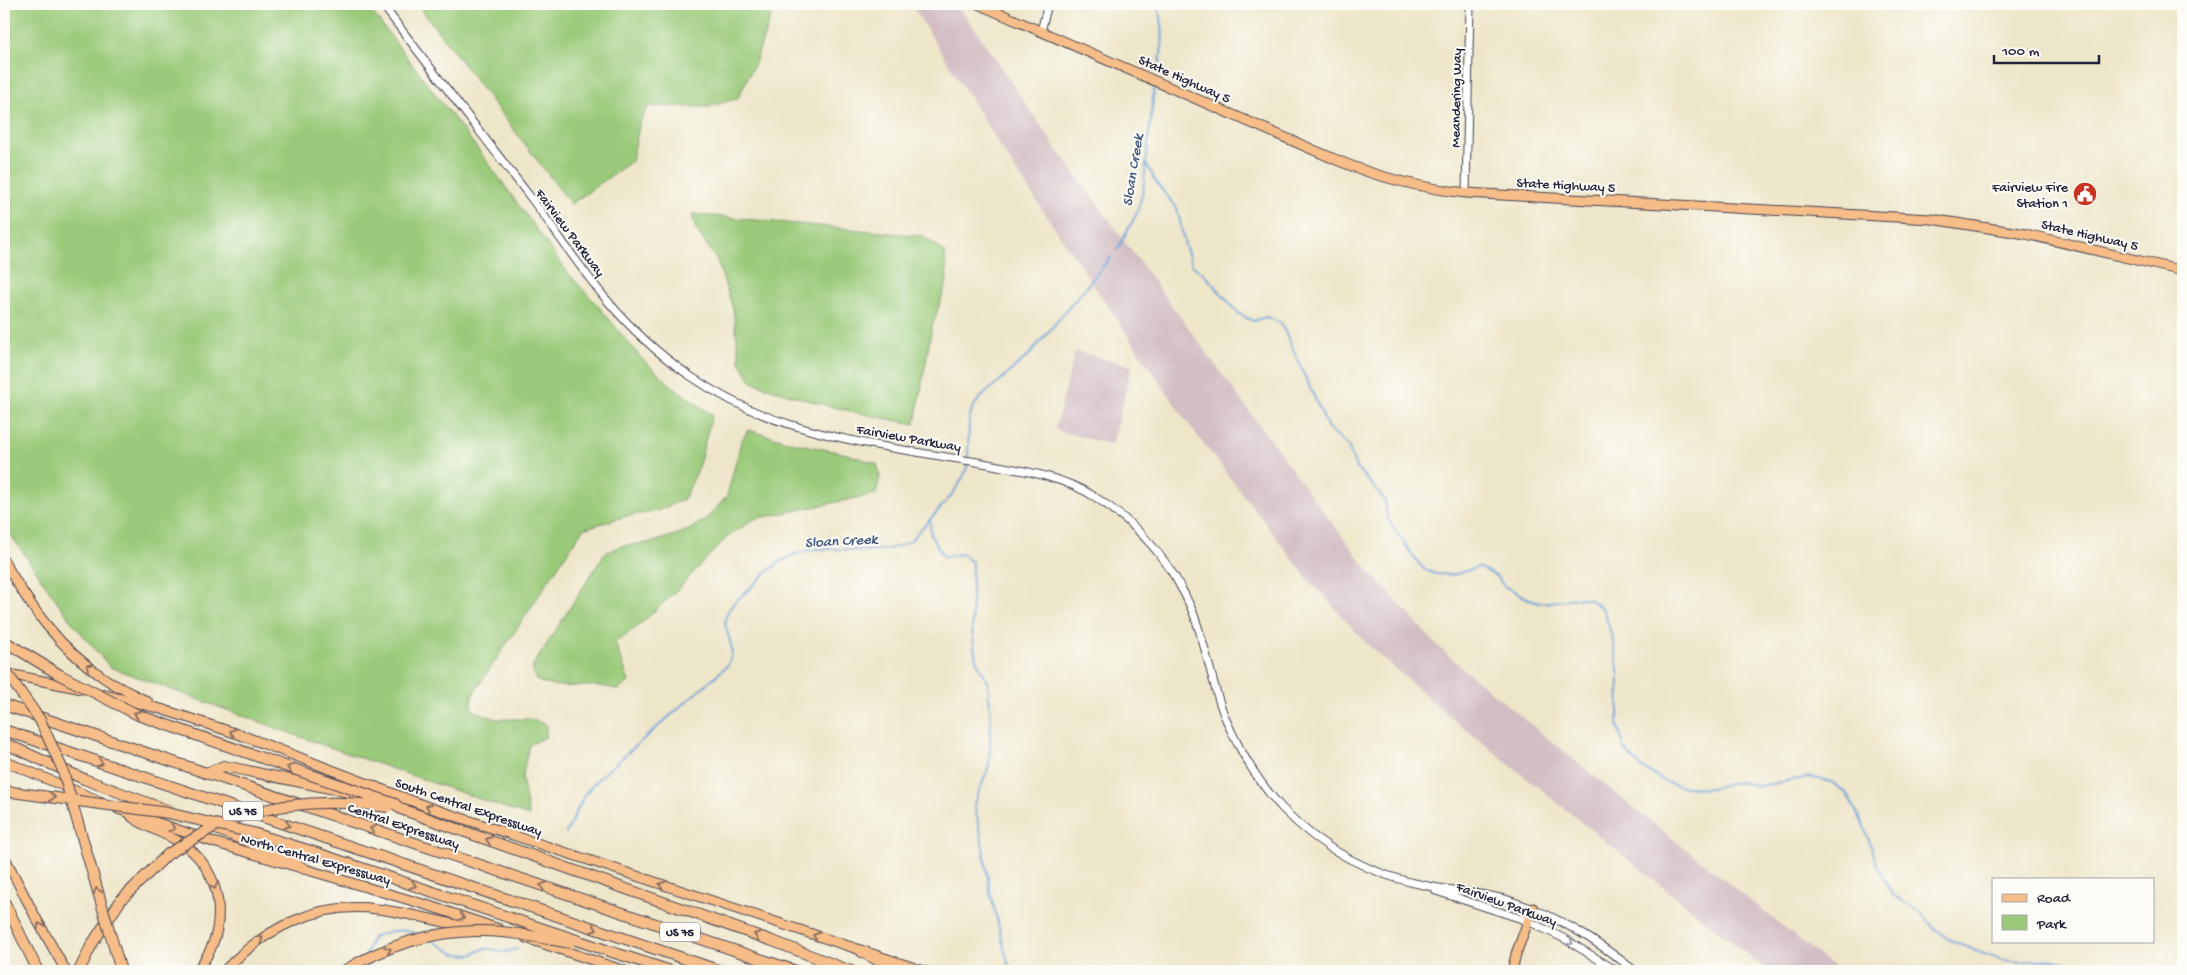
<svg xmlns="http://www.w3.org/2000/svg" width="2187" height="975" font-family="'Gochi Hand',sans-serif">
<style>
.industrial{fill:#d2bec4}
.green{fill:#9aca79;stroke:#5e765a}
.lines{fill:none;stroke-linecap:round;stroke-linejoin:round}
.stream{stroke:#6c9fd7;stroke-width:2}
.minor-casing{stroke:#413f50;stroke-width:9}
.major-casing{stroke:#413f50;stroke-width:11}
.highway-casing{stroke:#413f50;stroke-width:12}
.minor{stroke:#fff;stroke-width:7}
.major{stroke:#f7bd88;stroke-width:9}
.highway{stroke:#f7bd88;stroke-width:10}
.highway-bridge-casing{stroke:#413f50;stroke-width:12;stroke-linecap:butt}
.highway-bridge{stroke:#f7bd88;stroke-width:10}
.oneway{stroke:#8c7062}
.oneway2{stroke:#9c9ca7}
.labels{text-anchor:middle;stroke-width:4;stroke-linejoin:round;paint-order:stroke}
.shield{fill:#fdfcf7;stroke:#646373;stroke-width:1}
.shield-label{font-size:12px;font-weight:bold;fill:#22223b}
.street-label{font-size:14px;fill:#22223b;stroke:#fdfcf7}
.poi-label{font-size:14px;fill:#22223b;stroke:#fdfcf7;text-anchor:end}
.water-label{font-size:15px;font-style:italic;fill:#435a81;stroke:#fdfcf7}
</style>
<rect width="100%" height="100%" fill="#fdfcf7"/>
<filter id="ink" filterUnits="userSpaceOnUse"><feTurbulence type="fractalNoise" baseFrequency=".02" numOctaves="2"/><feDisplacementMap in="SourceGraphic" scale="10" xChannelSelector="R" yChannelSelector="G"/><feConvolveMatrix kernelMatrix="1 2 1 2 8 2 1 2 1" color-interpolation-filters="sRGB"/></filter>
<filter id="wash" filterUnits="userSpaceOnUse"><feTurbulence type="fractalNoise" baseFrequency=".0096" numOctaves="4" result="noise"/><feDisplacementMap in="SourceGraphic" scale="20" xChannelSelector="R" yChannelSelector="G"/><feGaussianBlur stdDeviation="1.12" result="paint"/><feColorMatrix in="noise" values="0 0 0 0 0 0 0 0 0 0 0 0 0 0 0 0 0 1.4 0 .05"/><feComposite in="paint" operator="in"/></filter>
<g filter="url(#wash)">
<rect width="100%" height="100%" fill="#eee6c9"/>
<g class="industrial">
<path d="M911 4H946L964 13 1051 141 1313 498 1368 570 1437 645 1468 673 1614 792 1839 971H1768L1455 721 1366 643 1308 579 1184 418 1016 171Z"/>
<path d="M1075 351 1132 366 1112 445 1055 430Z"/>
</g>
<g class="green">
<path d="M4 4H366L486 160 568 273 598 306 642 359 672 386 712 415 697 472 684 499 657 511 626 516 583 529 472 696V710L496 719H530L546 724V737L529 745 522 778 529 816 309 740 110 667 70 620 4 525Z"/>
<path d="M417 4H775L755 63 738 98 709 107 649 106 640 121 632 161 571 204Z"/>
<path d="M692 214 923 236 945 252 947 282 932 327 915 424C857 414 807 402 752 382L740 362 733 309 717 260 696 229Z"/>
<path d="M748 430 795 443 847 454 877 464 880 476 876 494 754 519 726 538 674 593 637 627 615 642 629 682 618 690C591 680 562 693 536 680L532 667 605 553 621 546 654 542 689 530 708 517 727 496 741 442Z"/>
</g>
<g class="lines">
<g class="stream">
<path d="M1156 4C1167 25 1162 51 1158 73"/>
<path d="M1146 163 1157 184 1177 208 1185 245 1192 265 1206 276 1238 313 1253 321 1266 317 1281 323 1328 428 1348 446 1356 467 1385 500 1387 518 1415 559 1425 570 1436 574 1453 575 1479 567 1496 576 1504 586 1529 599 1543 603 1578 598 1589 599 1603 609 1612 636 1619 674 1618 724 1624 749 1641 767 1666 782 1679 786 1706 789 1739 782 1760 786 1809 777 1832 782 1847 794 1863 824 1878 866 1892 894 1921 913 1935 929 1950 940 1984 954 2003 960 2020 962 2050 959 2081 966 2096 971"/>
<path d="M1117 250 1137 213 1143 191 1154 89"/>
<path d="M968 458 969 420 973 407 980 398 1030 354 1111 257"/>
<path d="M930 519 931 536 944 557 962 554 972 562V631L976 660 988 682 991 721 989 766 974 804 981 835 990 892 1010 971"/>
<path d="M566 833 585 794 599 778 727 666C742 642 715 629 730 608 736 599 747 592 754 584 766 573 778 561 794 555 830 539 874 562 910 541 927 521 965 488 968 462"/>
<path d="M431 940 455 954 471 955 485 948 504 952 518 949"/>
<path d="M366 954 373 937C389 931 404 927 420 935"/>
<path d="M367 961 369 971"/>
</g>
</g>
</g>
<g filter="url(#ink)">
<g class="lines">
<g class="minor-casing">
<g id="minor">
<path d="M382 4C431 69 481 133 531 198 556 231 579 267 606 299 655 358 719 403 792 425 853 444 919 452 982 463 1020 470 1062 476 1095 497 1138 524 1172 563 1192 610 1206 644 1211 681 1224 715 1238 748 1257 781 1282 808 1321 849 1373 876 1428 886 1456 892 1484 892 1511 901 1558 916 1596 940 1635 971"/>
<path d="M1041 31 1048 4"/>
<path d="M1466 193 1470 4"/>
<path d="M1436 891 1528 921 1565 939 1617 971"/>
</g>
</g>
<g class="major-casing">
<g id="major">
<path d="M978 4 1339 161C1380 178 1421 188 1466 193L1931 219 2026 234 2183 271"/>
<path d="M4 561C30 607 59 648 104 678 117 687 133 694 148 702"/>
<path d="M4 673 82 689"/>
<path d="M102 694 161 709 241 735 428 807 924 971"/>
<path d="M4 761 102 802"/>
<path d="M118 809 213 842 430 906 499 929"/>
<path d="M132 817C150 831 175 835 192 851 226 883 227 936 196 971"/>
<path d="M4 856 36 918 66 971"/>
<path d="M526 938 625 971"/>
<path d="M224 971C264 929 317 901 377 909 410 913 442 922 475 929"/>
<path d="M1512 971 1516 954 1533 908"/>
</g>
</g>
<g class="highway-casing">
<g id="highway">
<path d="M4 705 796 971"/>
<path d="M4 730 721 971"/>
<path d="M4 743 84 779 169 811"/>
<path d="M206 773 224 766 358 794"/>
<path d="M378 796 404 798"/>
<path d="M401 809 770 940 851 971"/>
<path d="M206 825 262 847 305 869"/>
<path d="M4 901 38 971"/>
<path d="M609 951 671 971"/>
<path d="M862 952 898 971"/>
<path d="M79 971 92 944 121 900"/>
</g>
</g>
<use href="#minor" class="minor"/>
<use href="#major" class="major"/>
<use href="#highway" class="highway"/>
<g class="highway-bridge-casing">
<g id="highway-bridge">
<path d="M4 641 60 675 138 715 395 804 401 809"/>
<path d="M4 669 40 720 62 768 121 971"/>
<path d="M4 791 168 813 253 833 314 852 609 951"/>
<path d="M235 818C286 801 335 799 388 807"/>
<path d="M121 900 168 854 215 826"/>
<path d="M344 971C384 946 435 930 482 931 512 931 541 938 570 943"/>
</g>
</g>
<use href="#highway-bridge" class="highway-bridge"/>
</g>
<defs><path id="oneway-chevron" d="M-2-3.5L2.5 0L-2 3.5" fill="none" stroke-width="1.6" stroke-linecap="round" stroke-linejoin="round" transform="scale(1.25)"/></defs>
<g class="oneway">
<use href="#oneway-chevron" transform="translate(89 667) rotate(-143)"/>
<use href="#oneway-chevron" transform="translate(137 714) rotate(-156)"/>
<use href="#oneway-chevron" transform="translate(233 732) rotate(-162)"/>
<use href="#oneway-chevron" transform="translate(100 763) rotate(19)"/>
<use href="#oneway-chevron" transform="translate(290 768) rotate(-161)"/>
<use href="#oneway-chevron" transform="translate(52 797) rotate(7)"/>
<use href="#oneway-chevron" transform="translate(429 807) rotate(-161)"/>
<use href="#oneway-chevron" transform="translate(287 825) rotate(18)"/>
<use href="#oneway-chevron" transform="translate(172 828) rotate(19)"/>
<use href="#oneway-chevron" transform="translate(373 829) rotate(-161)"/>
<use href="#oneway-chevron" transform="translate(489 840) rotate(-161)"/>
<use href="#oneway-chevron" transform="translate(413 885) rotate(19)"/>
<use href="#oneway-chevron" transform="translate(662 885) rotate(-162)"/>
<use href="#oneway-chevron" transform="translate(214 886) rotate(71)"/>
<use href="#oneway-chevron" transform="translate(543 886) rotate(-161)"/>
<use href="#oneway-chevron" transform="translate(97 891) rotate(-106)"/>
<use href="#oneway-chevron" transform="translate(461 917) rotate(19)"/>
<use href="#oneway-chevron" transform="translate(40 926) rotate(-120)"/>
<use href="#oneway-chevron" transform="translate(594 929) rotate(19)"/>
<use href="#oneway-chevron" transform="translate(757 935) rotate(-160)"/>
<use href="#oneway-chevron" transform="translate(816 936) rotate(-162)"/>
<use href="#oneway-chevron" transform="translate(260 939) rotate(-35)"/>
<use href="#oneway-chevron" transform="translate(388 950) rotate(-21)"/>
</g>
<use class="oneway2" href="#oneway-chevron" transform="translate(1570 942) rotate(31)"/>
</g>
<defs>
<g id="civic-disc" transform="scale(1.25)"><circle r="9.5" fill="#c8321e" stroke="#fdfcf7"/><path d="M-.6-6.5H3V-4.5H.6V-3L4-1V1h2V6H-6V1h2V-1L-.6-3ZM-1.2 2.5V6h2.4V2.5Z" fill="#fff"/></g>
</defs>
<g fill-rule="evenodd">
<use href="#civic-disc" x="2085" y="194"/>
</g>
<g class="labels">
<g class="shield">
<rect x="223" y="801.5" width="40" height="19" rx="4"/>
<rect x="660" y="922.5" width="40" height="19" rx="4"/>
</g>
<g class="shield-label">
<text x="243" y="815">US 75</text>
<text x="680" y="936">US 75</text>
</g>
<g class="street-label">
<text transform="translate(1185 78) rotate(24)" y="5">State Highway 5</text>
<text transform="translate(1455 98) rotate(-89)" y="5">Meandering Way</text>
<text transform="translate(1566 184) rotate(3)" y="5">State Highway 5</text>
<text transform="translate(571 232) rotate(53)" y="5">Fairview Parkway</text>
<text transform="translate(2090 234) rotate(13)" y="5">State Highway 5</text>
<text transform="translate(909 437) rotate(10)" y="5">Fairview Parkway</text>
<text transform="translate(469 806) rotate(19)" y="5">South Central Expressway</text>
<text transform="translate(404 825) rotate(19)" y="5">Central Expressway</text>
<text transform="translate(316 858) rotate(16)" y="5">North Central Expressway</text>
<text transform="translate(1507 903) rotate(20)" y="5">Fairview Parkway</text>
</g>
<g class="poi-label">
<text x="2068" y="191">Fairview Fire<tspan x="2068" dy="16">Station 1</tspan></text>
</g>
<g class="water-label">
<text transform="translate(1132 170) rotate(-81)" y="5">Sloan Creek</text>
<text transform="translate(841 540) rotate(-3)" y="5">Sloan Creek</text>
</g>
</g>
<rect width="2187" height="975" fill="none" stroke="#fdfcf7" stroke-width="20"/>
<rect x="1992" y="878" width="162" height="65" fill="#fdfcf7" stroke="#a5a5ac"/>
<rect x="2002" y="894" width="25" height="8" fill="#f7bd88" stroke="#a5a5ac"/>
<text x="2037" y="902" font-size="15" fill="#22223b">Road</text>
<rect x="2002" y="915" width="25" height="15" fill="#9aca79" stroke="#a5a5ac"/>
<text x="2037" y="928" font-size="15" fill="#22223b">Park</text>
<path d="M1994 55v8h105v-8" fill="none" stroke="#22223b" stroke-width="2.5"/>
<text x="2002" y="55" font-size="15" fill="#22223b" stroke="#fdfcf7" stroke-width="4" paint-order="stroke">100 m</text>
</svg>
